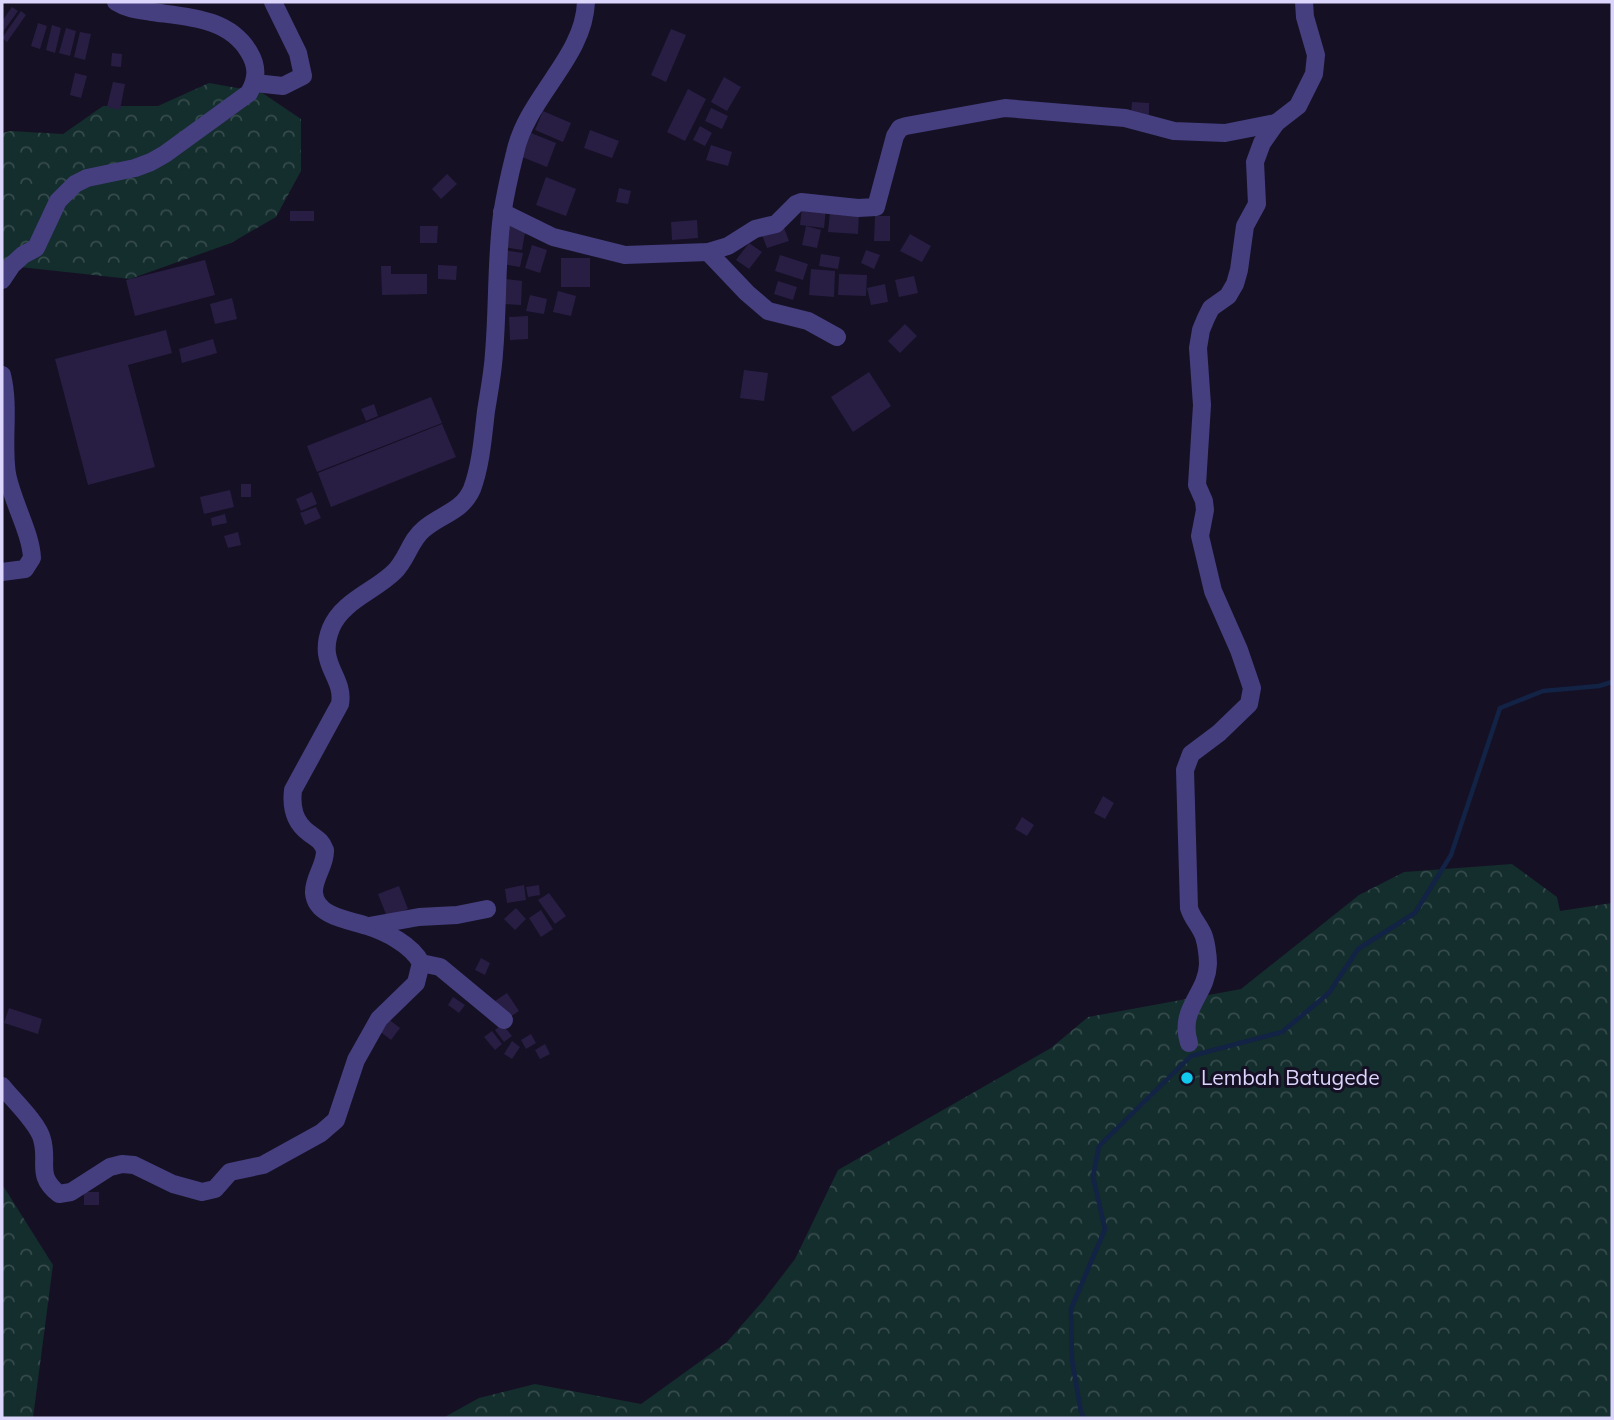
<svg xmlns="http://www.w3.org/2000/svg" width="1614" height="1420" font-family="Mulish,sans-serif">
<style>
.forest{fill:url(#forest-crowns)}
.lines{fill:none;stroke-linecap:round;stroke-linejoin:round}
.stream{stroke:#122346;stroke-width:4.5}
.building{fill:#281e43}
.minor{stroke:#453f7f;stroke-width:18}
.poi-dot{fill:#11c9ed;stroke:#151024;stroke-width:2.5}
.labels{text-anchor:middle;stroke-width:6;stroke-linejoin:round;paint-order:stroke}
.poi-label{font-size:21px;fill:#ddd6fc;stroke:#151024;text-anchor:start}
</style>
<defs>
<pattern id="forest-crowns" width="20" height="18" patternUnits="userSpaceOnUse" patternTransform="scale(1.75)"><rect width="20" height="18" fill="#142d2d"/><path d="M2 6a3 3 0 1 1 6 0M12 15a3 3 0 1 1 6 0" fill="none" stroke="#364b4c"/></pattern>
</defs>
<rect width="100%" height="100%" fill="#151024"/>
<g class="forest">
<path d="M209 83 261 92 301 119V171L276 217 231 243 130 279 20 267 2 288V133L11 131 63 134 103 106H158Z"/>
<path d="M1512 864 1557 897 1560 911 1612 903V1418H443L479 1398 535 1384 641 1404 727 1342 762 1302 795 1259 838 1170 1051 1048 1088 1017 1241 989 1359 895 1404 872Z"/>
<path d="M2 1184 53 1265 33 1418H2Z"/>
</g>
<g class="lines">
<path class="stream" d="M1084 1418 1081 1412 1072 1360 1071 1309 1105 1229 1093 1177 1099 1146 1191 1056 1282 1032 1329 993 1358 949 1415 913 1451 855 1500 708 1543 691 1599 686 1612 682"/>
</g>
<g class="building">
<path d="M12 7 18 11 2 33V21Z"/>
<path d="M21 11 26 15 7 42 2 38Z"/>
<path d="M38 23 47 26 40 49 31 46Z"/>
<path d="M52 25 61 28 55 53 46 50Z"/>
<path d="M66 28 76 31 70 56 59 53Z"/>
<path d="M671 29 686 35 666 82 651 75Z"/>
<path d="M80 32 91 34 85 60 74 57Z"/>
<path d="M112 53 122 54 121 67 111 66Z"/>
<path d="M75 73 87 76 81 98 70 95Z"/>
<path d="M724 77 741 87 727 111 711 102Z"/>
<path d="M113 82 125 84 120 110 107 107Z"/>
<path d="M688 89 706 99 685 141 667 132Z"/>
<path d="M1132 102 1149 103V115L1131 114Z"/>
<path d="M711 108 728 116 722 129 705 121Z"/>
<path d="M543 111 571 123 563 142 535 130Z"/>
<path d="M700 126 712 133 705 146 693 140Z"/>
<path d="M590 130 619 141 612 158 584 148Z"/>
<path d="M531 133 556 143 547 167 522 157Z"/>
<path d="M711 145 732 152 728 166 706 160Z"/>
<path d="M447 174 457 184 441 199 432 189Z"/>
<path d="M546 177 576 189 566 216 536 205Z"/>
<path d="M619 188 631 191 628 204 616 202Z"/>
<path d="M802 206 826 208 824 228 800 225Z"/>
<rect x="290" y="211" width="24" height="10"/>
<path d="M830 211 859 213 858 234 828 232Z"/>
<path d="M875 216H890V241H874Z"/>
<path d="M697 220 698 238 672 240 671 222Z"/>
<path d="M507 224 526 227 522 250 503 247Z"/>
<path d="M420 226H438L437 243H420Z"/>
<path d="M806 226 821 230 817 248 802 245Z"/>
<path d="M784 228 789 241 767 248 762 235Z"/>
<path d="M910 234 931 246 922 262 900 251Z"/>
<path d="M749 243 762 252 749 269 736 260Z"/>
<path d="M532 245 547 250 540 273 525 268Z"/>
<path d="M504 250 523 253 520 267 502 264Z"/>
<path d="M866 250 880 255 874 269 861 263Z"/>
<path d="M821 254 840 257 838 269 819 266Z"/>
<path d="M780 255 808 264 803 280 775 271Z"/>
<rect x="561" y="258" width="29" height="29"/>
<path d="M205 260 215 295 135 316 126 280Z"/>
<path d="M438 265 457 266 456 280 438 279Z"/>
<path d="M381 266H391V274H427V294L382 295Z"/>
<path d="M811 269 835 271 834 297 809 295Z"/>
<path d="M839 274 867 275 866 296 838 295Z"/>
<path d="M914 276 918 293 899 297 895 280Z"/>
<path d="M505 279 522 281 521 305 503 304Z"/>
<path d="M778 281 797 287 793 300 774 294Z"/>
<path d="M885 284 888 302 871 305 867 288Z"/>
<path d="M558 291 576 296 571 316 553 312Z"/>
<path d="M530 295 547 299 544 314 526 311Z"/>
<path d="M232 298 237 319 215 324 210 304Z"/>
<path d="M528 316V339L510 340 509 317Z"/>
<path d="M905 324 917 336 900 353 888 341Z"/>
<path d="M166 330 172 353 128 365 155 467 88 485 55 359Z"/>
<path d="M213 339 217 353 182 363 179 349Z"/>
<path d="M744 370 768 373 764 401 740 398Z"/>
<path d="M869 372 891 406 853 432 831 397Z"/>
<path d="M431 397 442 423 317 472 307 446Z"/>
<path d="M374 404 378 416 366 421 361 409Z"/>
<path d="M442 424 456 457 331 507 318 473Z"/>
<rect x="241" y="484" width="10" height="13"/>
<path d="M230 490 234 507 204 514 200 497Z"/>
<path d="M312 492 317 504 301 511 296 499Z"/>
<path d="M316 507 321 518 305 525 300 513Z"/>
<path d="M225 514 227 523 212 526 211 518Z"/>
<path d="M238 532 241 545 228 548 224 536Z"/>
<path d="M1103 796 1114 803 1105 819 1094 813Z"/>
<path d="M1022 817 1034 825 1027 836 1015 829Z"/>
<path d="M524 885 526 900 507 903 505 889Z"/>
<path d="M539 885 540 895 528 897 526 887Z"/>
<path d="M399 886 408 909 387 917 378 894Z"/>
<path d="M549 893 566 916 555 924 538 900Z"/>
<path d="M516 908 526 919 515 930 504 919Z"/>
<path d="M541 910 553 929 541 937 529 918Z"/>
<path d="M481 958 490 963 485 975 475 970Z"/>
<path d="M507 993 519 1011 507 1019 495 1001Z"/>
<path d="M453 997 465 1005 459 1013 448 1005Z"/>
<path d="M9 1008 42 1019 38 1034 4 1023Z"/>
<path d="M387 1018 400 1028 391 1040 378 1030Z"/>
<path d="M502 1024 512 1036 504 1042 495 1030Z"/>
<path d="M492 1031 502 1044 495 1050 484 1037Z"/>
<path d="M531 1034 536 1043 526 1049 521 1040Z"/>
<path d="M512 1041 520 1047 512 1059 504 1054Z"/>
<path d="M545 1044 550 1054 540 1059 535 1050Z"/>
<rect x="84" y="1192" width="15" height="13"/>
</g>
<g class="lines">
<g class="minor">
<path d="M255 83 283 86 303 76 298 53 273 2"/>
<path d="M502 212 553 237 625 255 708 252 728 246 755 229 776 224 796 204 801 202 858 208 876 207 895 136 900 128 906 126 1005 108 1125 118 1174 131 1225 133 1276 123"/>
<path d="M708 252 747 293 768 311 808 321 837 337"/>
<path d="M2 280 12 265 23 255 36 248 58 201 75 184 87 178 135 168 151 162 165 154 249 93C257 79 258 67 249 52 229 18 188 17 152 12 140 10 127 9 116 2"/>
<path d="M2 375C10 408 2 441 7 474 12 501 31 533 32 558L25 569 2 572"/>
<path d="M369 926 419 917 457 915 487 909"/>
<path d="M421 963 440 967 504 1020"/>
<path d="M1189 1043C1178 1008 1207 995 1208 964 1208 956 1206 939 1202 932 1197 922 1192 918 1189 908L1185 770 1191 754 1219 733 1249 704 1252 688 1239 650 1213 591 1200 536 1205 510 1204 501 1197 485 1202 405 1198 348 1201 330 1206 318 1211 308 1228 296 1235 284 1239 270 1245 226 1257 204 1255 162 1262 143 1276 123 1298 106 1314 74 1316 55 1305 17 1304 2"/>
<path d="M2 1086C13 1100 38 1123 42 1139 49 1163 35 1175 59 1194L71 1192 110 1167 122 1164 134 1165 173 1184 202 1192 215 1189 230 1172 263 1165 321 1133 336 1120 356 1060 379 1019 416 983 421 963C412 945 386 932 367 926 350 920 316 917 314 893 313 878 326 865 325 850 321 840 317 839 309 833 294 822 291 807 293 790L340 704C345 676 316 665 331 628 342 601 375 591 394 572 407 560 410 540 424 529 441 514 462 512 472 489 481 465 483 436 486 411 489 392 493 372 494 353 498 307 496 261 502 215 505 195 510 173 515 153 527 97 584 58 586 2"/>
</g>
</g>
<circle class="poi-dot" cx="1187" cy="1078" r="7"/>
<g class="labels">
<g class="poi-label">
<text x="1201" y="1085">Lembah Batugede</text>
</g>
</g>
<rect width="1614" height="1420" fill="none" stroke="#ddd6fc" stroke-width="7"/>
</svg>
